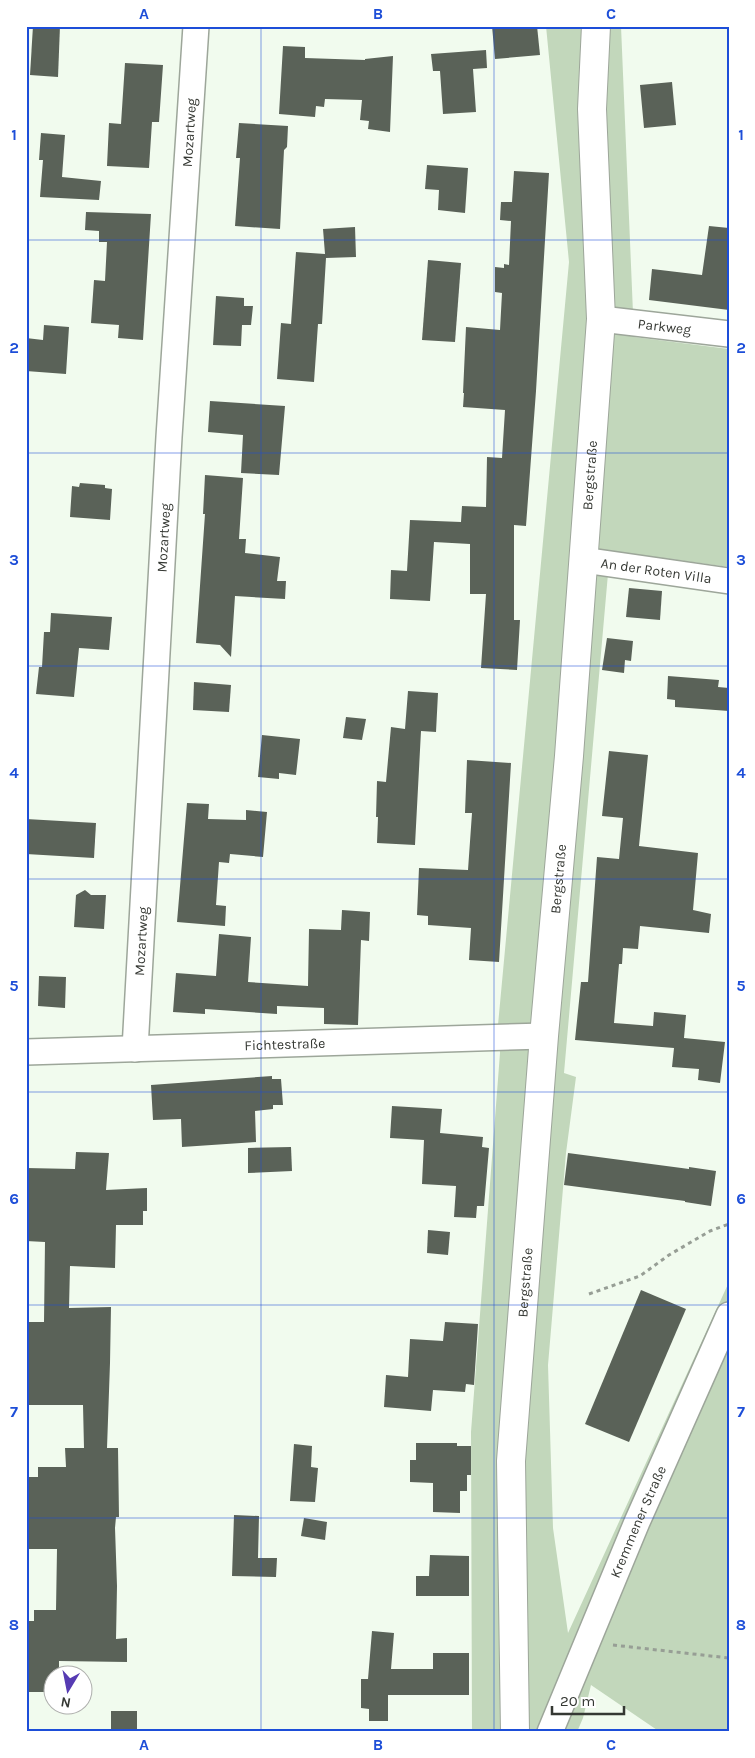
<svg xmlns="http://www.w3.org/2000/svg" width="755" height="1758" font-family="Karla,sans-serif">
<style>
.green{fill:#c2d7bb}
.building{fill:#5a6258}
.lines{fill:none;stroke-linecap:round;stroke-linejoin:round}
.minor-casing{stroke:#9da69a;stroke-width:28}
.tertiary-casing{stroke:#9da69a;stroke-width:30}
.path{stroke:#979e95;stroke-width:3;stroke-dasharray:4 4;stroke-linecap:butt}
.minor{stroke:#fff;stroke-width:25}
.tertiary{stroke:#fff;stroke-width:28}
.grid{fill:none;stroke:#1d4ed8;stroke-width:1;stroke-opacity:0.55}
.labels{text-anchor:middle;stroke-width:5;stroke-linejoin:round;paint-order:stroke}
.street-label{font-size:14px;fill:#353833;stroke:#fff}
.neatline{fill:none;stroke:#1d4ed8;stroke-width:2}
.grid-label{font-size:16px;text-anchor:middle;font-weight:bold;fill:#1d4ed8}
</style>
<rect width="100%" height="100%" fill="#f1fbee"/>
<path class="green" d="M546 26H621L634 337 729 349V567L610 551 564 1073 576 1077 566 1153 548 1365 553 1528 568 1633 729 1282V1732H660L591 1685 583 1718 577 1732H472L471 1432 500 1053 498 1025 569 262Z"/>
<g class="building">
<path d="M33 26H60L58 77 30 75Z"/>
<path d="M492 26H537L540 55 495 59Z"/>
<path d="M283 46 305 47V58L365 60V59L393 56 390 132 368 129 369 121 360 120 362 100 325 99 324 107 316 106 315 117 279 114Z"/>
<path d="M486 50 487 68 473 69 476 112 443 114 440 71H433L431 54Z"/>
<path d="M125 63 163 65 159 122H152L149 168 107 166 109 123 121 124Z"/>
<path d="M672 82 676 125 644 128 640 85Z"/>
<path d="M239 123 288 126 287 147 284 150 280 229 235 226 240 158H236Z"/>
<path d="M41 133 65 135 62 177 101 181 99 200 40 197 43 160H39Z"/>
<path d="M427 165 468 168 465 213 438 210 439 190 425 189Z"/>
<path d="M514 171 549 173 536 391 526 526 514 525V620H520L517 670 481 668 486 594H470V544L434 542 430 601 390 599 391 570 407 571 410 520 461 522 462 506 486 507 487 457 502 458 505 410 463 407 464 393H463L466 327 500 330 502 293 495 292V267L504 268V264L509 265 511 221 500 220 501 202H512Z"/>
<path d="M86 212 151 214 143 340 118 338 119 325 91 323 94 280 105 281 107 242H99V231L85 230Z"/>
<path d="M709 226 729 228V310L649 300 652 269 702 275Z"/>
<path d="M355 227 356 257 326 258 322 324H318L314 382 277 379 281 323 291 324 296 252 325 254 323 229Z"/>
<path d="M428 260 461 263 455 342 422 340Z"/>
<path d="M216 296 244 298V306H253L251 325H242L241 346 213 345Z"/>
<path d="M44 325 69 327 66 374 26 371V338L43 340Z"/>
<path d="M210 401 285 406 279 475 241 473 243 435 208 432Z"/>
<path d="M205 475 243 478 239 539H246L245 553 280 557 277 581H286L285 599 235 596 231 657 220 645 196 643 205 514H203Z"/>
<path d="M80 483 105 485V488L112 489 110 520 70 517 72 486 79 487Z"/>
<path d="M629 588 662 591 660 620 626 617Z"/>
<path d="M51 613 112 617 109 650 79 648 74 697 36 694 39 667H42L44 632H50Z"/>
<path d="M607 638 633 641 631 661 625 660 624 673 602 670Z"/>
<path d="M668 676 719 680 718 687 729 688V711L675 707V700L667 699Z"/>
<path d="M194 682 231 685 229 712 193 710Z"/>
<path d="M408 691 438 693 436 732 421 731 415 845 377 843 378 817H376L377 781 386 782 391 727 405 729Z"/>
<path d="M346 717 366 719 362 740 343 738Z"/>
<path d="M262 735 300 739 296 775 279 773V779L258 777Z"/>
<path d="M609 751 648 755 639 846 698 853 693 910 711 914 709 933 640 926 638 949 623 948 622 964H619L614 1023 653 1026 654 1012 686 1015 684 1038 725 1042 720 1083 698 1080 699 1069 672 1067 674 1048 575 1040 581 982H588L597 857 619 859 623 818 602 816Z"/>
<path d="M467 760 511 763 499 962 469 960 471 928 428 925V916L417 915 419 868 468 870 472 813H465Z"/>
<path d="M187 803 209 804 208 819 246 820V810L267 812 263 857 230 854 229 863 219 862 216 905 226 906 225 926 177 922Z"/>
<path d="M26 819 96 823 94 858 26 854Z"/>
<path d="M85 890 91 895H106L104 929 74 927 76 895Z"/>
<path d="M342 910 370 912 369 941 361 940 358 1025 324 1024V1008L277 1006V1014L205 1009V1014L173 1012 176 973 216 976 219 934 251 937 248 982 308 986 309 929 341 930Z"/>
<path d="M39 976 66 977 65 1008 38 1006Z"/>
<path d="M272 1076V1079H281L283 1105H273V1109L255 1111 256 1142 182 1147 181 1119 153 1120 151 1085Z"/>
<path d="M392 1106 442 1109 440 1133 483 1137 482 1147 489 1148 484 1206H477L476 1218 454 1217 456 1186 422 1184 424 1140 390 1138Z"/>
<path d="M291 1147 292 1171 248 1173V1148Z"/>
<path d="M76 1152 109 1153 106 1190 147 1188V1211H143V1225H116L115 1268 70 1266 69 1308 111 1307 110 1363 107 1448H118L119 1517H116L115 1528 117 1586 116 1639 127 1638V1662L59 1661V1676H52V1692H26L27 1621H34V1610H56L57 1549H27L26 1477H38V1467H66L65 1448H84L83 1405H26V1333H29V1322H44L45 1242 26 1241V1168L75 1169Z"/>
<path d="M568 1153 689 1169V1167L716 1171 711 1206 685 1202V1201L564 1185Z"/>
<path d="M428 1230 450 1232 448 1255 427 1253Z"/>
<path d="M641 1290 686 1309 629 1442 585 1424Z"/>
<path d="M445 1322 478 1324 474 1385 466 1384 465 1392 433 1390 431 1411 384 1407 386 1375 408 1377 410 1339 443 1341Z"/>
<path d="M416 1443H457V1446H471V1475H467V1491H460V1513L433 1512V1483L410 1482V1460H416Z"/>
<path d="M294 1444 312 1446 311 1467 318 1468 315 1502 290 1501Z"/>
<path d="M234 1515 259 1516 258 1558H277L276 1577 232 1576Z"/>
<path d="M304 1518 327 1522 325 1540 301 1536Z"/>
<path d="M430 1555 469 1556V1596H416V1576H429Z"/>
<path d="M372 1631 394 1633 391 1669H433V1653H469V1695H388V1721H369V1709L361 1708V1679H368Z"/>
<rect x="111" y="1711" width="26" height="21"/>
</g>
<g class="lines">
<g class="minor-casing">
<g id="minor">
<path id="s1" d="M601 319 729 334"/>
<path id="s2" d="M583 560 729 581"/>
<path id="s3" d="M135 1049 169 437 196 26"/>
<path id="s4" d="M26 1052 544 1036"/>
<path id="s5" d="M550 1732 637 1522 729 1315"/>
</g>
</g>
<g class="tertiary-casing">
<g id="tertiary">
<path id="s6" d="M515 1732 511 1461 544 1036 569 756 601 319 592 109 596 26"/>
</g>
</g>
<g class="path">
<path d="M589 1294 640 1276 669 1255 710 1231 729 1224"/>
<path d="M613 1645 729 1658"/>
</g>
<use href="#minor" class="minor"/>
<use href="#tertiary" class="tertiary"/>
</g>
<path class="grid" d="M261 26V1732M494 26V1732M26 240H729M26 453H729M26 666H729M26 879H729M26 1092H729M26 1305H729M26 1518H729"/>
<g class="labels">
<g class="street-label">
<text dy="5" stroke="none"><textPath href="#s3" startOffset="918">Mozartweg</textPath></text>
<text dy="5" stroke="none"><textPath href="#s1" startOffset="64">Parkweg</textPath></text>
<text dy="5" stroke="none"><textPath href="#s6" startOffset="1260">Bergstraße</textPath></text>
<text dy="5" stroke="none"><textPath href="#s3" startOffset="512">Mozartweg</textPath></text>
<text dy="5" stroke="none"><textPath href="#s2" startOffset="74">An der Roten Villa</textPath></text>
<text dy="5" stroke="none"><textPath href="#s6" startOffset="855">Bergstraße</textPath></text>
<text dy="5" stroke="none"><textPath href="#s3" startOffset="108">Mozartweg</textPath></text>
<text dy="5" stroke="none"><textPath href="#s4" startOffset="259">Fichtestraße</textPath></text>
<text dy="5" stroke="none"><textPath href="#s6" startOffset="450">Bergstraße</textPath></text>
<text dy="5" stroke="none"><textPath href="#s5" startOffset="228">Kremmener Straße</textPath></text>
</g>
</g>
<rect width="755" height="1758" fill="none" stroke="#ffffff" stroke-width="55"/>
<g transform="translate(68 1690) rotate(190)"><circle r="24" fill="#ffffff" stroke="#aeafad"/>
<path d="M0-4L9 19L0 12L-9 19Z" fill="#563bb3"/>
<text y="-8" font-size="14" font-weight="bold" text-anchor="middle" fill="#353833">N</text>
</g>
<path d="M552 1706v8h72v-8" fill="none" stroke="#353833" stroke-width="2.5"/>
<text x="560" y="1706" font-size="15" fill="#353833" stroke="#ffffff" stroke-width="4" paint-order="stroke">20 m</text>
<rect x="28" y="28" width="700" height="1702" class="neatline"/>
<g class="grid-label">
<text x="144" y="19">A</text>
<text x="378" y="19">B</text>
<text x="611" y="19">C</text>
<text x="14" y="140">1</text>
<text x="741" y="140">1</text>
<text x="14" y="353">2</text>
<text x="741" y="353">2</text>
<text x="14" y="565">3</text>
<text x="741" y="565">3</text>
<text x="14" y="778">4</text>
<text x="741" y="778">4</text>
<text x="14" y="991">5</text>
<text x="741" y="991">5</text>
<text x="14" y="1204">6</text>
<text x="741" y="1204">6</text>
<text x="14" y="1417">7</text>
<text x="741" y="1417">7</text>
<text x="14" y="1630">8</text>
<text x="741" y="1630">8</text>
<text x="144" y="1750">A</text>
<text x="378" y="1750">B</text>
<text x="611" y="1750">C</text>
</g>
</svg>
